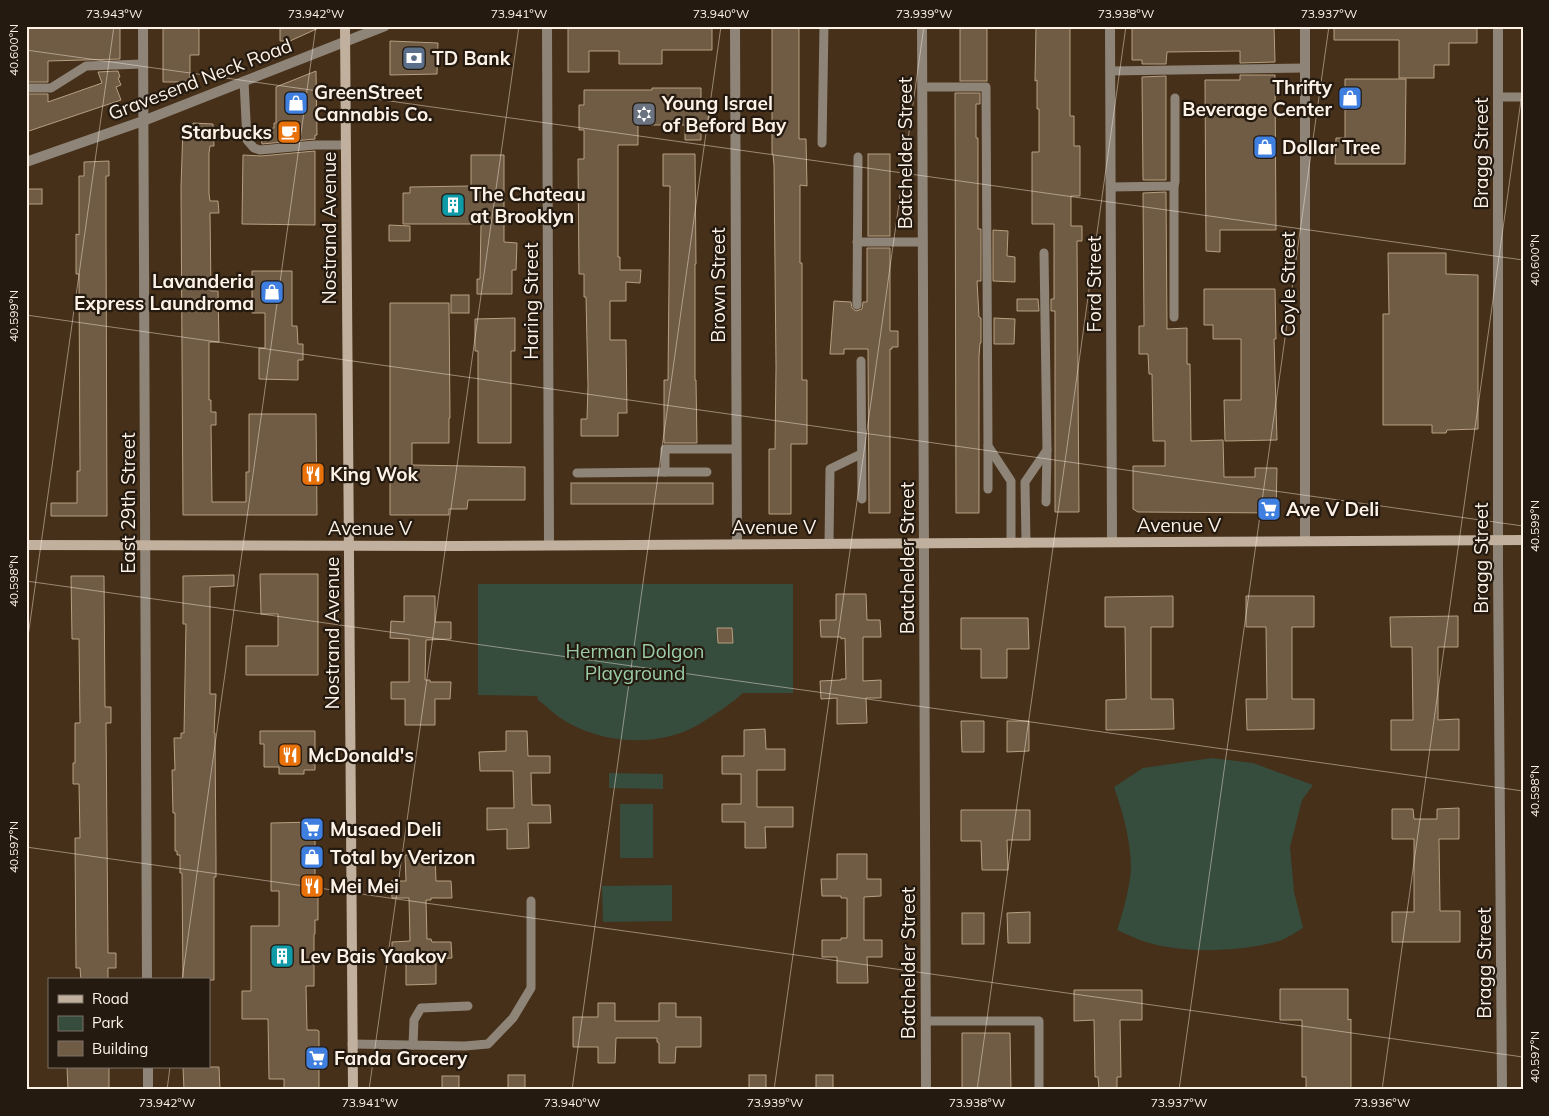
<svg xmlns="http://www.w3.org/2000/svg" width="1549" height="1116" font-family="Mulish,sans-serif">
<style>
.green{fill:#364c3c}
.building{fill:#705c44;stroke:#b69f82}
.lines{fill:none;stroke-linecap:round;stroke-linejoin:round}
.lane{stroke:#8e8478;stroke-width:9}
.street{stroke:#8e8478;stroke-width:10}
.secondary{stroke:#c1b09d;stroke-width:10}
.ticks{fill:none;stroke:#fef2e7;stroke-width:1;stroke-opacity:0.45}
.labels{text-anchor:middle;stroke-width:4.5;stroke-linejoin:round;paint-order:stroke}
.poi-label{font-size:19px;font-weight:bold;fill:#fef2e7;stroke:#241a10;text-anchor:start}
.street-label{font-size:19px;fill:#fef2e7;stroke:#241a10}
.park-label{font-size:19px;fill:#9acda7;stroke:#241a10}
.neatline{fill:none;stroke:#fef2e7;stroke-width:2}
.ticks-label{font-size:12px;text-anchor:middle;fill:#fef2e7}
</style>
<rect width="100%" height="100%" fill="#463019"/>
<g class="green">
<path d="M478 584H793V693H743C733 702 723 709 712 716 705 720 699 725 692 728 652 748 596 743 559 717 552 712 545 705 538 700L537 696 478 695Z"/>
<path d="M1212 758 1253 763 1313 785 1302 800 1290 847 1294 892 1303 928C1296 932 1288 938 1279 941 1240 952 1185 954 1146 942 1136 939 1127 934 1117 930 1123 913 1130 886 1131 869 1131 841 1123 813 1114 787L1143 768Z"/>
<path d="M609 773 663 774V789L609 788Z"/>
<rect x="620" y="804" width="33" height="54"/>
<path d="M672 885V921L603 922 602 886Z"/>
</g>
<g class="building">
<path d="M26 26H120V59L48 61V82H26Z"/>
<path d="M163 26H199V55H190V82H163Z"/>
<path d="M280 26H323L290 41H280Z"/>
<path d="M568 26H712V50H662V64H619V51H589V72H568Z"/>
<path d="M772 26H799V139H806L807 186 800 185V263H802V380H807V444H791V514H769V449H775L776 367 774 165 773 154H772Z"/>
<rect x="960" y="26" width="27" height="55"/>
<path d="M1036 26H1070V116H1074V146H1080V196H1071V226H1082V241H1077L1079 512H1055V311H1051V299H1054V224H1032V152H1039V109H1037V80L1035 81Z"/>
<path d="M1132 26H1274L1275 62 1240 63V51L1167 52 1166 64H1142V60H1132Z"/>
<path d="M1334 26H1477V43H1449V65H1434V78H1399V40H1334Z"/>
<path d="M390 41 438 43 437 74 390 75Z"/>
<path d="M118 71 120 77 118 78 121 85 116 87 121 100 26 132V94H48V102L102 83 98 72Z"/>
<path d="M316 71 317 135H315V139L262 144 260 130 274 128V123H276V87Z"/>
<path d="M1240 75H1275L1276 230H1220V252L1206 251 1205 80H1240Z"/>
<path d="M1166 76V180H1143L1142 77Z"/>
<path d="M1345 79H1406L1405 164H1335L1336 138H1345Z"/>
<path d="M652 88H701V107H709V121H701V140H685V125H638V145H618V257H620V270H641L640 283 626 282V301H610V340H626L627 413H618V436H581V419H587L588 386 586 297H584V274H579L578 159H584V130H579V105H584V90H652Z"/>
<path d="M955 93H980V104H976V138H978V229H981V281H977L979 317 981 318V343H980L979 356V513H956Z"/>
<path d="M193 123 213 124 214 146H210L209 153V194L210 201H218L219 213H210L211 291H218L219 342H209V400H211V412H216V425H211L212 502H246V472H249V414H316L317 515H183L181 187 183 127H193Z"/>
<path d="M315 151V225L242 224 243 155 261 156Z"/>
<path d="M663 154H695L696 264H695V380H696L697 443H664V380H668L670 186H663Z"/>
<rect x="868" y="154" width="22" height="82"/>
<path d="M471 155H504V242L517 243 516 270H512V294H477V279H480L481 224H403V193H410V187L471 186Z"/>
<path d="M109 161V176H106V228L107 516H51V503H77V471H80L79 274H76V234L79 235V176H84V162Z"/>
<rect x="26" y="189" width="16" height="15"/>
<path d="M1166 192 1167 329 1187 328V364H1190L1191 441 1223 440 1224 477H1255V468H1277L1276 513 1138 512 1133 509V466H1165V441H1153L1152 374H1149L1148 354H1139V326H1144L1143 193Z"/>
<path d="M389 225 410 226V241H389Z"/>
<path d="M993 230 1008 231 1007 256 1015 257V282L993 281Z"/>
<path d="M867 248H890V331H898V347H892V349H890V513H869L868 349H844V354H830L834 301 851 302 852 308 856 311 862 309 863 302H867Z"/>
<path d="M1388 253H1446V274L1478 275V429L1447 430 1446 433H1432V425H1383V314H1389Z"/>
<path d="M252 271H292V326H297L298 344H303V360H298V380L259 379V348H265V313H252Z"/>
<path d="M1204 289H1275L1276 339H1274L1277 440 1225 441 1224 400H1241V339H1213V325H1204Z"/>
<rect x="451" y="295" width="18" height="18"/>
<path d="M1017 299H1038L1039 311H1017Z"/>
<path d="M390 303H449L450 418H449V443H412V465L525 467V500H468L467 509H449V515H390Z"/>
<path d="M515 318V351H511V443H478V351H475V319Z"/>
<path d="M994 318 1015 319 1014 344H994Z"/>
<rect x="571" y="483" width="142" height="21"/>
<path d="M260 574H318V675H246V646H278V614H261Z"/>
<path d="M234 575V586L210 587V694H216L214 733H215L216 861V877H214V980H183L182 873H180V855H177V851H175V813H173L172 770H175L174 738H181V733H184L186 624H183V576Z"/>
<path d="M71 576H104L105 707H111V723H106L108 953H116V968H108V980H81L80 968H76L75 838H80L79 784H73V763H75V723H80L79 639H72Z"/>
<path d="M836 594H866L867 620H880L881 637H863V681L881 680V698H866L867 723 837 724V698L821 699 820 681 841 680V679H846L845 638 841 639V637H821L820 620H836Z"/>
<path d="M404 596H435V622H451V639L426 640 425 680H430V682H451L450 699H435V725H405V699H391V682H409V639L390 638 391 621 404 622Z"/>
<path d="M1173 596V627H1151V699H1173L1174 729 1106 730V700L1126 699 1125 627H1105V597Z"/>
<path d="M1246 596H1314V627H1292V699H1314V729L1247 730 1246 699H1267L1266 627H1246Z"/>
<path d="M1458 616V647H1438V720L1459 719V750H1391V720H1413L1412 647H1391L1390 617Z"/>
<path d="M961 618H1028L1029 649H1007V678H981V649H961Z"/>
<path d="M717 628H732L733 643H718Z"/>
<path d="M961 721H984V752H962Z"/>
<path d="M1007 721H1029V751L1007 752Z"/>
<path d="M765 729 766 749H785V770H757V807H793V827H765L766 848H745V822H722V804H741V774H722V756H744V730Z"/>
<path d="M260 731H315V770H304V774H279V767H264V744H260Z"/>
<path d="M506 731H527L528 756H550V773H531L532 805H550L551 823H528L529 848 507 849V829L487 830V808H514L513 771H480L479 752 506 751Z"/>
<path d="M1459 808V839H1439L1440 911H1460V942H1392V912H1414V839H1392V809H1413L1414 819H1437V809Z"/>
<path d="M961 810H1030V840H1007L1008 870H982L981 841H961Z"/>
<path d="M315 822V890L318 891V920H315V934H314V986H306L307 1030H317L319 1031V1090H284V1079H269L268 1019H242V991H251V926H279V891H271V823Z"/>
<path d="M837 854H867V879H881V896L864 897V940H882V957H867L868 983H837V957H822V940H841V938H847V898H841V896H822L821 879H837Z"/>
<path d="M405 855H435L436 881H451L452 898H431V900H426L427 939H431L432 942H451L452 958 436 959V984L406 985V959H392V942L410 941 409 898H392L391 881H406Z"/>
<path d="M1030 912V943H1008L1007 913Z"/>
<rect x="962" y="913" width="22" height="31"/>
<path d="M1280 989H1348V1020L1351 1019V1090H1306V1077H1302V1020H1280Z"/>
<path d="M1074 990H1142V1020H1120L1121 1077H1117V1090H1099L1098 1077H1095L1094 1020 1074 1021Z"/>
<path d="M598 1003H615V1021H659V1003H676V1017H701V1047H676L675 1063H659V1043L657 1042V1038H616L615 1063H598V1047H573V1017H598Z"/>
<path d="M962 1033H1010L1011 1090H962Z"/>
<path d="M67 1067H109V1090H68Z"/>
<path d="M183 1067H219L220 1090H184Z"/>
<rect x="508" y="1075" width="17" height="15"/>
<rect x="749" y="1075" width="17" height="15"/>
<rect x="816" y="1075" width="17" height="15"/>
<rect x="442" y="1076" width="17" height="14"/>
</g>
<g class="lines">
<g class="lane">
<path d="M1110 71 1305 68"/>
<path d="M244 81 247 140 254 148 260 150 315 145H346"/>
<path d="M922 87H986L988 446 1011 481V543"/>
<path d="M26 88H51L86 66 143 64"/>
<path d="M1498 97H1523"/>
<path d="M822 143 824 26"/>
<path d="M1174 186V317"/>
<path d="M1111 187 1174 186 1175 182V98"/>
<path d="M857 242H923"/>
<path d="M857 305 858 157"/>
<path d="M861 361 862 499"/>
<path d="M707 472H665V449H736"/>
<path d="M577 473 665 472"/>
<path d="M988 489V446"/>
<path d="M1046 502 1047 450"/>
<path d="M1026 543 1025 482 1047 450 1044 253"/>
<path d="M829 544 830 469 861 454"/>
<path d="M926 1021H1039V1090"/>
<path d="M352 1044 465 1046 488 1044 513 1018 531 988V901"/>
<path d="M413 1045 414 1020 421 1008 468 1006"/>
</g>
<g class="street">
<path d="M143 26 147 980"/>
<path d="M547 26 549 545"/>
<path d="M735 26 737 544"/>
<path d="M922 26 926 1090"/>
<path d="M1110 26 1112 542"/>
<path d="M1498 26V568L1502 1090"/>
<path d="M26 162 143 121 385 26"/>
<path d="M1305 541V26"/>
<path d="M148 1067V1090"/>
</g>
<g class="secondary">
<path d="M345 26 353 1090"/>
<path d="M26 545 455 546 1523 540"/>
</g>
</g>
<path class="ticks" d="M26 50 1523 260M26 315 1523 526M26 581 1523 791M26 651 114 26M26 847 1523 1057M182 980 316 26M167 1090 170 1067M369 1090 519 26M572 1090 721 26M774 1090 924 26M977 1090 1126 26M1179 1090 1329 26M1382 1090 1523 86"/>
<defs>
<g id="bank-square" transform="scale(1.25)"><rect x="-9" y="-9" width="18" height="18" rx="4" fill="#5c6f8a" stroke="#241a10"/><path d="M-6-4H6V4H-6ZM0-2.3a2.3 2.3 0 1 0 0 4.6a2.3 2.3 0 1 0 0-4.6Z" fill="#fff"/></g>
<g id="shop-square" transform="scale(1.25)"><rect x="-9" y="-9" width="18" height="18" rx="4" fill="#3f7fe0" stroke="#241a10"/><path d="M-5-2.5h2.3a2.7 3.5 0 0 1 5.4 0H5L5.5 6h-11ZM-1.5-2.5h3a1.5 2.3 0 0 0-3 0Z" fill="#fff"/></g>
<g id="synagogue-square" transform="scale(1.25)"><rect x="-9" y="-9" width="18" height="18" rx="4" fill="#6b7280" stroke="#241a10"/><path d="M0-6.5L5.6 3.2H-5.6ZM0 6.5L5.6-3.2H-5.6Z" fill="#fff"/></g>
<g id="cafe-square" transform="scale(1.25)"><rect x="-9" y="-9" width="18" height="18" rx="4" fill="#e8710a" stroke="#241a10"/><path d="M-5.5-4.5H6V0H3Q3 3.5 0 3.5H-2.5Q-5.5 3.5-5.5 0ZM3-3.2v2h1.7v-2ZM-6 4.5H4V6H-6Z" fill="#fff"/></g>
<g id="building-square" transform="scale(1.25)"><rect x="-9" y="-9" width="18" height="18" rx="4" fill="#0f9aa8" stroke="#241a10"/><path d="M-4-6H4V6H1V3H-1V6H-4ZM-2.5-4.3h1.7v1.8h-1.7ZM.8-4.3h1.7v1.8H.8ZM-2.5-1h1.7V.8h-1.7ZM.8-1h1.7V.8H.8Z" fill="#fff"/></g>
<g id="restaurant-square" transform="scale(1.25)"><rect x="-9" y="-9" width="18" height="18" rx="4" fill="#e8710a" stroke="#241a10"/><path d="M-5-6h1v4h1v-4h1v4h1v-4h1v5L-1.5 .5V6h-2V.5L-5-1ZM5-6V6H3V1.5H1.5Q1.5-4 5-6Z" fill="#fff"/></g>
<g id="supermarket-square" transform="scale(1.25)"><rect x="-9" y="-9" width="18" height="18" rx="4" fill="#3f7fe0" stroke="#241a10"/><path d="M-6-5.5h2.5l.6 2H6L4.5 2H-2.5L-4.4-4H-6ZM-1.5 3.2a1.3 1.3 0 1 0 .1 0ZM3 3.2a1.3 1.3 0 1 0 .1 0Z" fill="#fff"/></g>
</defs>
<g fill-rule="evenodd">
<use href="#bank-square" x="414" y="58"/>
<use href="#shop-square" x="1350" y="98"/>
<use href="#shop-square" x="296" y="103"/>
<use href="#synagogue-square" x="644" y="114"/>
<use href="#cafe-square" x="289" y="132"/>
<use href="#shop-square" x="1265" y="147"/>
<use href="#building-square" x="453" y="205"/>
<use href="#shop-square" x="272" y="292"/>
<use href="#restaurant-square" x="313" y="474"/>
<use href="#supermarket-square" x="1269" y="509"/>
<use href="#restaurant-square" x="290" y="755"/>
<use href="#supermarket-square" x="312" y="829"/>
<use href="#shop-square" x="312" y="857"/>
<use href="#restaurant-square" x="312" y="886"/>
<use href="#building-square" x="282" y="956"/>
<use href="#supermarket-square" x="317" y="1058"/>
</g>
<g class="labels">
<g class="poi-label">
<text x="432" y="65">TD Bank</text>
<text x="1332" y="94" text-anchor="end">Thrifty<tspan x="1332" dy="22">Beverage Center</tspan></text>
<text x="314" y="99">GreenStreet<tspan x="314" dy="22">Cannabis Co.</tspan></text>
<text x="662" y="110">Young Israel<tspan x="662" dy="22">of Beford Bay</tspan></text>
<text x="272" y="139" text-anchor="end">Starbucks</text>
<text x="1282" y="154">Dollar Tree</text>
<text x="470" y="201">The Chateau<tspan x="470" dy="22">at Brooklyn</tspan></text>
<text x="254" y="288" text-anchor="end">Lavanderia<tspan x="254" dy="22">Express Laundroma</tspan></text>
<text x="330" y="481">King Wok</text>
<text x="1286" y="516">Ave V Deli</text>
<text x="308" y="762">McDonald's</text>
<text x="330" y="836">Musaed Deli</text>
<text x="330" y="864">Total by Verizon</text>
<text x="330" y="893">Mei Mei</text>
<text x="300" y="963">Lev Bais Yaakov</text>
<text x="334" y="1065">Fanda Grocery</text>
</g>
<g class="street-label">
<text transform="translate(200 79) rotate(-21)" y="7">Gravesend Neck Road</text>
<text transform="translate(905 153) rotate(-90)" y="7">Batchelder Street</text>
<text transform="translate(1481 153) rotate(-90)" y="7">Bragg Street</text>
<text transform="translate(329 228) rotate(-90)" y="7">Nostrand Avenue</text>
<text transform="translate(1094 284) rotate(-90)" y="7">Ford Street</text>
<text transform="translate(1288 284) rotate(-90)" y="7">Coyle Street</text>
<text transform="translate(718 285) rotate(-90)" y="7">Brown Street</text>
<text transform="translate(531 301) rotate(-90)" y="7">Haring Street</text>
<text transform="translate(128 503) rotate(-90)" y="7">East 29th Street</text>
<text x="1179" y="532">Avenue V</text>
<text x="774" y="534">Avenue V</text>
<text x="370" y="535">Avenue V</text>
<text transform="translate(907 558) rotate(-90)" y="7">Batchelder Street</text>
<text transform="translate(1481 558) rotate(-90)" y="7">Bragg Street</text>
<text transform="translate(332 633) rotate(-90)" y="7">Nostrand Avenue</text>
<text transform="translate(908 963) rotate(-90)" y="7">Batchelder Street</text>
<text transform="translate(1484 963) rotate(-90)" y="7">Bragg Street</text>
</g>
<g class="park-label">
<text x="635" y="658">Herman Dolgon<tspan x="635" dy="22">Playground</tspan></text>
</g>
</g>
<rect width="1549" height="1116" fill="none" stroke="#241a10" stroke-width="55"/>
<rect x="48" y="978" width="162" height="90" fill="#241a10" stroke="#7b7066"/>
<rect x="58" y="995" width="25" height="8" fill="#c1b09d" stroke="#7b7066"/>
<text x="92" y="1004" font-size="15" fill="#fef2e7">Road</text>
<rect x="58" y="1016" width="25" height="15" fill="#364c3c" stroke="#7b7066"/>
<text x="92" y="1028" font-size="15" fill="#fef2e7">Park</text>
<rect x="58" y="1041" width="25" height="15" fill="#705c44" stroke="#7b7066"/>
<text x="92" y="1054" font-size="15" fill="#fef2e7">Building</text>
<rect x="28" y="28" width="1494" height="1060" class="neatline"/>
<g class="ticks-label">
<text x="114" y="18">73.943°W</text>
<text x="316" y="18">73.942°W</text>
<text x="519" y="18">73.941°W</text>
<text x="721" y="18">73.940°W</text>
<text x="924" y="18">73.939°W</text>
<text x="1126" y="18">73.938°W</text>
<text x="1329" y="18">73.937°W</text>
<text transform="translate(14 50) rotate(-90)" y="4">40.600°N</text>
<text transform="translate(1535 260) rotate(-90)" y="4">40.600°N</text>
<text transform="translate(14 316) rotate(-90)" y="4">40.599°N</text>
<text transform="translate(1535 526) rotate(-90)" y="4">40.599°N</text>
<text transform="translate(14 581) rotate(-90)" y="4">40.598°N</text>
<text transform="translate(1535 791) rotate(-90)" y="4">40.598°N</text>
<text transform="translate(14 847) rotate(-90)" y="4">40.597°N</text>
<text transform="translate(1535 1057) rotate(-90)" y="4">40.597°N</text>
<text x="167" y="1107">73.942°W</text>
<text x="370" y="1107">73.941°W</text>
<text x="572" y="1107">73.940°W</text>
<text x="775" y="1107">73.939°W</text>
<text x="977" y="1107">73.938°W</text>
<text x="1179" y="1107">73.937°W</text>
<text x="1382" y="1107">73.936°W</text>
</g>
</svg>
